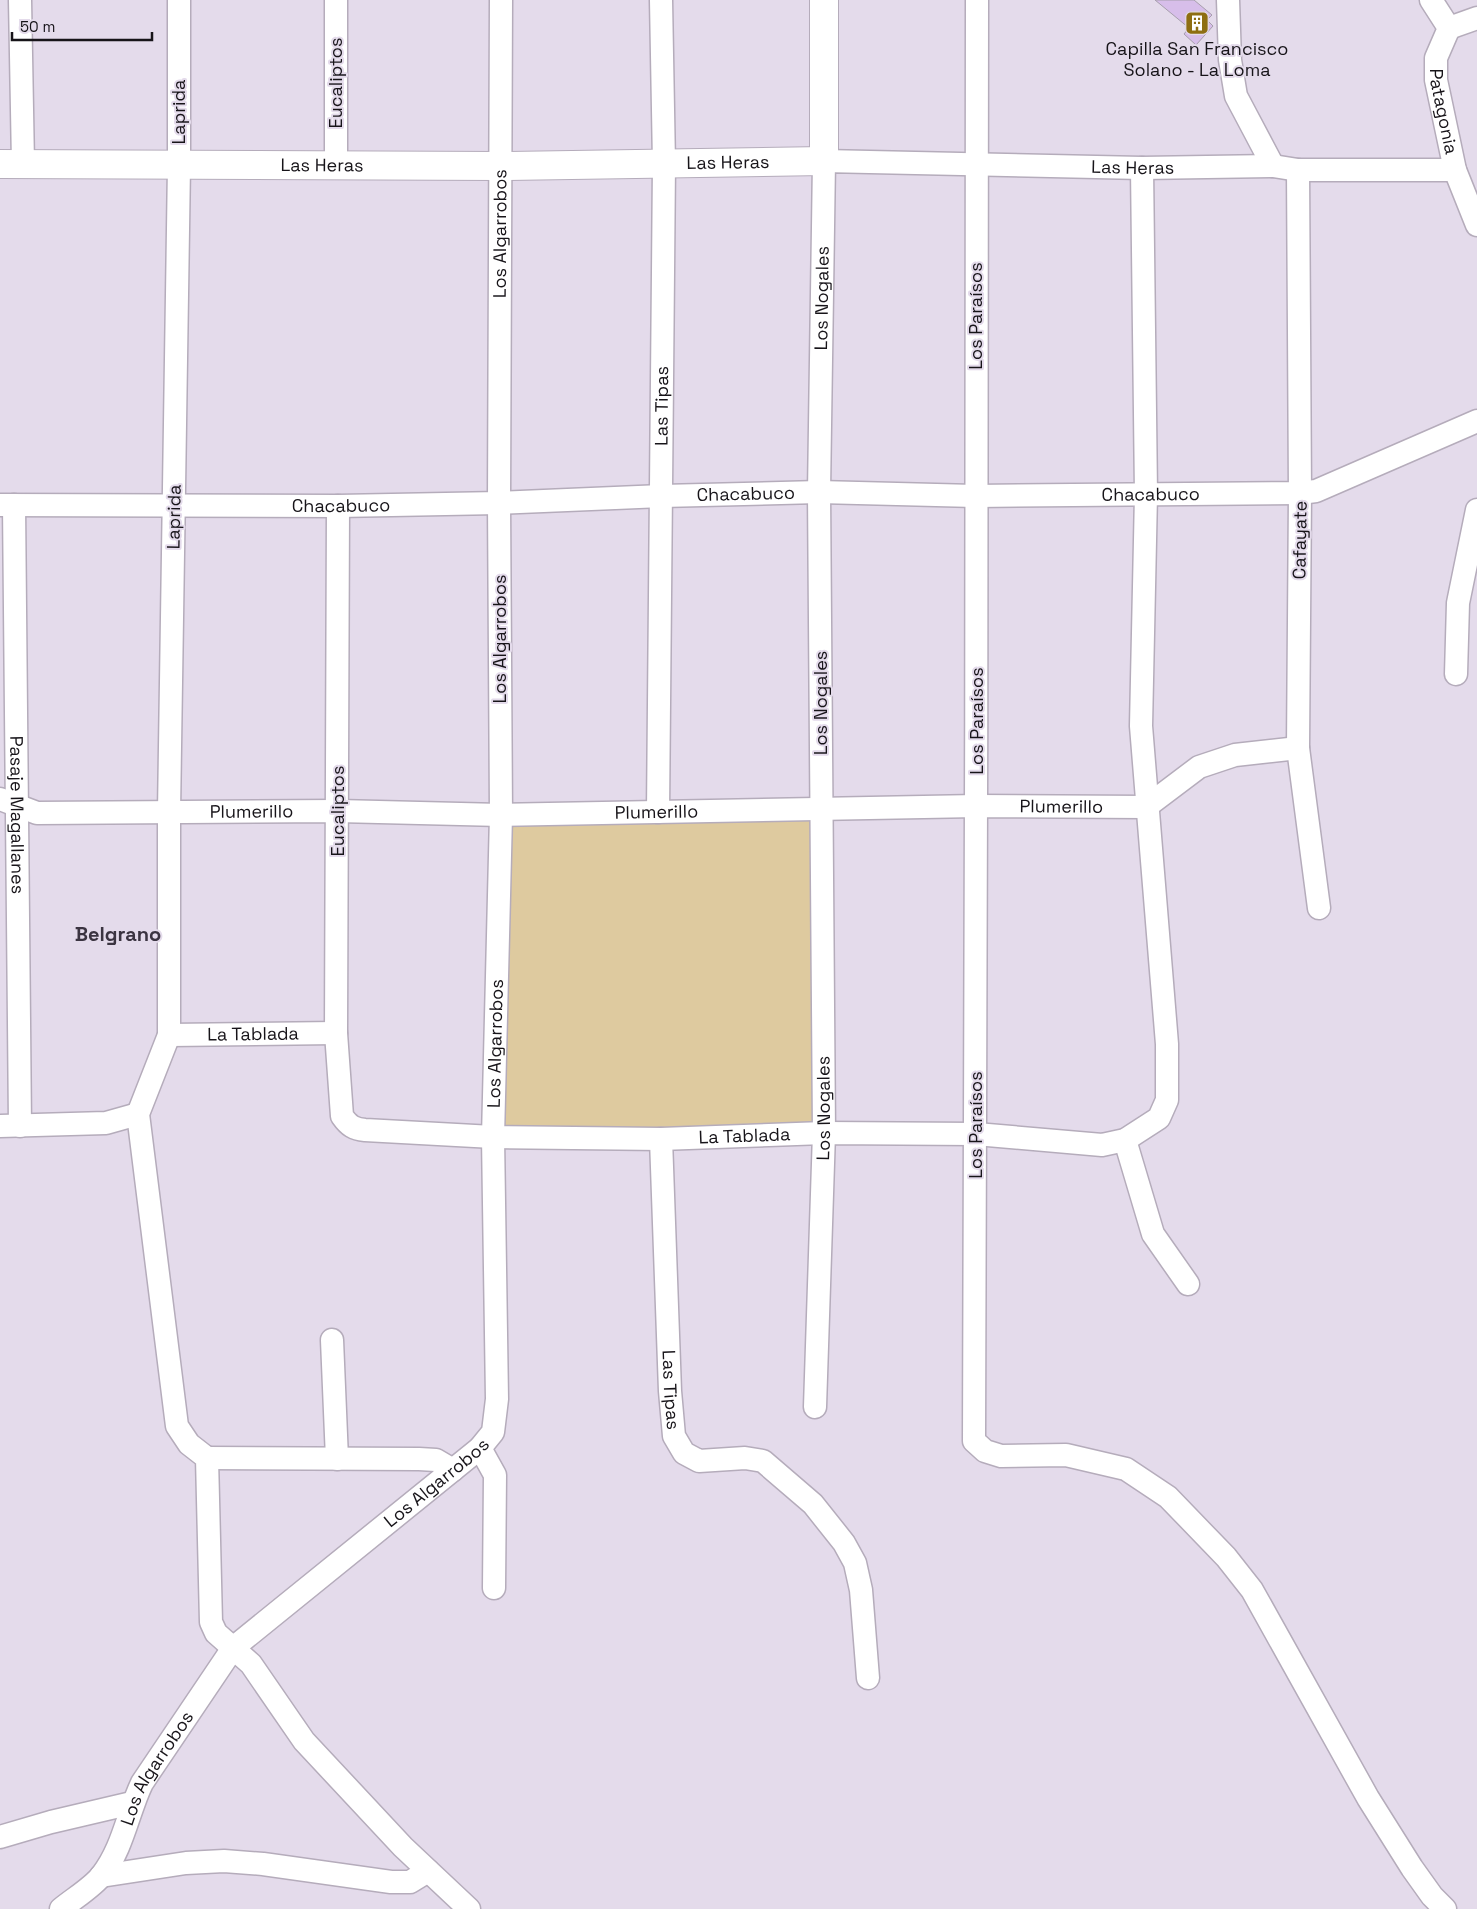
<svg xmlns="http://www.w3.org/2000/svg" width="1477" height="1909" font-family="'Space Grotesk',sans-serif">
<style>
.green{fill:#deca9f}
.building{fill:#d7beea;stroke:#a69eac}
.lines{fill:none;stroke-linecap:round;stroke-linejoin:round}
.minor-casing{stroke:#b5acbb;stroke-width:25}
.tertiary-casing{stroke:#b5acbb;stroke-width:30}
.minor{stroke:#fff;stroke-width:22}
.tertiary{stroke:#fff;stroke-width:28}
.labels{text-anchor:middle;stroke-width:4;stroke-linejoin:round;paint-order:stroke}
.poi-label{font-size:18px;fill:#171419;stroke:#e4dbeb}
.street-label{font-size:18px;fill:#171419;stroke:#e4dbeb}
.quarter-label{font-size:20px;font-weight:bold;fill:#3b3441;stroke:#e4dbeb}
</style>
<rect width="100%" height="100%" fill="#e4dbeb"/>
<path class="green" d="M822 808 824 1133 493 1137 501 815Z"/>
<path class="building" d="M1155 0H1194L1212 15 1207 20 1213 26 1196 45 1184 34 1189 28Z"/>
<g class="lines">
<g class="minor-casing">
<g id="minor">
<path d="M20 0 23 164"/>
<path d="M179 0V165L169 812V1035L138 1114 177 1426 189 1444 207 1458 211 1622 216 1633 251 1664 304 1741 403 1847 469 1909"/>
<path d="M977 0C977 480 976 961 974 1441L985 1451 1001 1456 1066 1455 1126 1469 1168 1497 1226 1557 1252 1590 1368 1798 1412 1868 1432 1896 1445 1909"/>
<path d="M1228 0 1230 60 1236 96 1273 166"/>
<path id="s1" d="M1431 0 1449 28 1436 58V80L1455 170 1477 225"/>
<path d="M1449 28 1477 18"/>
<path d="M336 165V0"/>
<path d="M1298 170 1300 493 1298 748 1319 908"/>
<path id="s2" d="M0 505 338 506 499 503 662 496 819 492 975 496 1300 493 1316 491 1477 421"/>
<path id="s3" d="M14 505 20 1126"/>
<path id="s4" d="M338 506 336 1033 342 1116C349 1126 354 1129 365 1130L493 1137 661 1139 824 1133 976 1134 1102 1145 1125 1140 1159 1118 1167 1100V1044L1141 726 1146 494 1142 168"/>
<path d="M1456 674 1458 603 1477 510"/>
<path id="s5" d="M0 799 37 813 338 811 501 815 977 806 1146 807 1199 767 1235 755 1298 748"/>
<path id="s6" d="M658 812 664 164 661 0"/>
<path id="s7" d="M169 1035 336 1033"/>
<path d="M0 1126 106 1123 138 1114"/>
<path id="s8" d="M661 1139 670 1391 674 1436 684 1453 699 1461 745 1458 763 1461 813 1504 844 1543 855 1563 861 1590 868 1678"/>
<path d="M1125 1140 1153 1234 1188 1284"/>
<path d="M332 1340 337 1459"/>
<path id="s9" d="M815 1407 824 1133 819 492 824 161 1142 168 1273 166 1298 170H1455"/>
<path d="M480 1448 495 1475 494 1588"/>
<path d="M207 1458 419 1459 436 1460 453 1470"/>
<path d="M0 1837 51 1822 132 1803"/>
<path d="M101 1876 186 1863 224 1861 263 1864 391 1882H410L428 1871"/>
<path id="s10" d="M61 1909C73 1899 93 1887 102 1875 123 1848 128 1812 142 1783L233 1648 480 1448 493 1432 497 1399 493 1137 501 815 499 503 501 0"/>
</g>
</g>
<g class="tertiary-casing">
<g id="tertiary">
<path id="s11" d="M0 164 500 166 824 161V0"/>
</g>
</g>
<use href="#minor" class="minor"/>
<use href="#tertiary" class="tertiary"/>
</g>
<defs>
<g id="building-square" transform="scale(1.25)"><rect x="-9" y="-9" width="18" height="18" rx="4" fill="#8e6e12" stroke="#e4dbeb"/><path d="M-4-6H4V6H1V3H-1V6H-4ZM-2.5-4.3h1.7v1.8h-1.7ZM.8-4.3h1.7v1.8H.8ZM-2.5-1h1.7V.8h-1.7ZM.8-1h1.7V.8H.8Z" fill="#fff"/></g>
</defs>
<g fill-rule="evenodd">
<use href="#building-square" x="1197" y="23"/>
</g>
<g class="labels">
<g class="poi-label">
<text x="1197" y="55">Capilla San Francisco<tspan x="1197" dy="21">Solano - La Loma</tspan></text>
</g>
<g class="street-label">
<text transform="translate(336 83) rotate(-90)" y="6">Eucaliptos</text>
<text dy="6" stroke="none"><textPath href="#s1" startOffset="120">Patagonia</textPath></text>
<text transform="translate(179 112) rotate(-90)" y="6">Laprida</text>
<text dy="6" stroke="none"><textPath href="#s11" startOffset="728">Las Heras</textPath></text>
<text dy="6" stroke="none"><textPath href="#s11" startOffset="322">Las Heras</textPath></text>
<text dy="6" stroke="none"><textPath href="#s9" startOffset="1555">Las Heras</textPath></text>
<text dy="6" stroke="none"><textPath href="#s10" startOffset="1854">Los Algarrobos</textPath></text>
<text dy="6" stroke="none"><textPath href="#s9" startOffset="1109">Los Nogales</textPath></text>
<text transform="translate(976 316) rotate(-90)" y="6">Los Paraísos</text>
<text dy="6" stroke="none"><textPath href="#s6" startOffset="406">Las Tipas</textPath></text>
<text dy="6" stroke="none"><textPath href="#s2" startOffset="746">Chacabuco</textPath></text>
<text dy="6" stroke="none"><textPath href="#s2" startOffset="1151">Chacabuco</textPath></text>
<text dy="6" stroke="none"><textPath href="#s2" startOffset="341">Chacabuco</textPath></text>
<text transform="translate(174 517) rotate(-89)" y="6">Laprida</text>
<text transform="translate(1300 540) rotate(-89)" y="6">Cafayate</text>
<text transform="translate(500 639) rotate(-90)" y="6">Los Algarrobos</text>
<text transform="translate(821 703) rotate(-90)" y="6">Los Nogales</text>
<text transform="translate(977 721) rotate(-90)" y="6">Los Paraísos</text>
<text dy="6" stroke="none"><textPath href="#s5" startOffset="1064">Plumerillo</textPath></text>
<text transform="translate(338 811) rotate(-90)" y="6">Eucaliptos</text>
<text dy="6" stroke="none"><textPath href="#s5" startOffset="254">Plumerillo</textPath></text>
<text dy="6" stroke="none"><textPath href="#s5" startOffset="659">Plumerillo</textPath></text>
<text dy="6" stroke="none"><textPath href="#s3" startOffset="310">Pasaje Magallanes</textPath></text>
<text dy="6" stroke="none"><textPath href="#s7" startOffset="84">La Tablada</textPath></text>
<text dy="6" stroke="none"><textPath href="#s10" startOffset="1044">Los Algarrobos</textPath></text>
<text dy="6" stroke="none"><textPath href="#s9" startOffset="299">Los Nogales</textPath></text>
<text transform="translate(976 1125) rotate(-90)" y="6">Los Paraísos</text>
<text dy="6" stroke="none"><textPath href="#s4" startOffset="1018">La Tablada</textPath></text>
<text dy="6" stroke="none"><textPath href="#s8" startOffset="251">Las Tipas</textPath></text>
<text dy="6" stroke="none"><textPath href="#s10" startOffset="579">Los Algarrobos</textPath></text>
<text dy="6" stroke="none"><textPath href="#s10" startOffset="174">Los Algarrobos</textPath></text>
</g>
<g class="quarter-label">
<text x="118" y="941">Belgrano</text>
</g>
</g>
<path d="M12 32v8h140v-8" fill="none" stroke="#171419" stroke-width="2.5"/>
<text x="20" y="32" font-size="15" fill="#171419" stroke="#e4dbeb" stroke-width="4" paint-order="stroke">50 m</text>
</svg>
